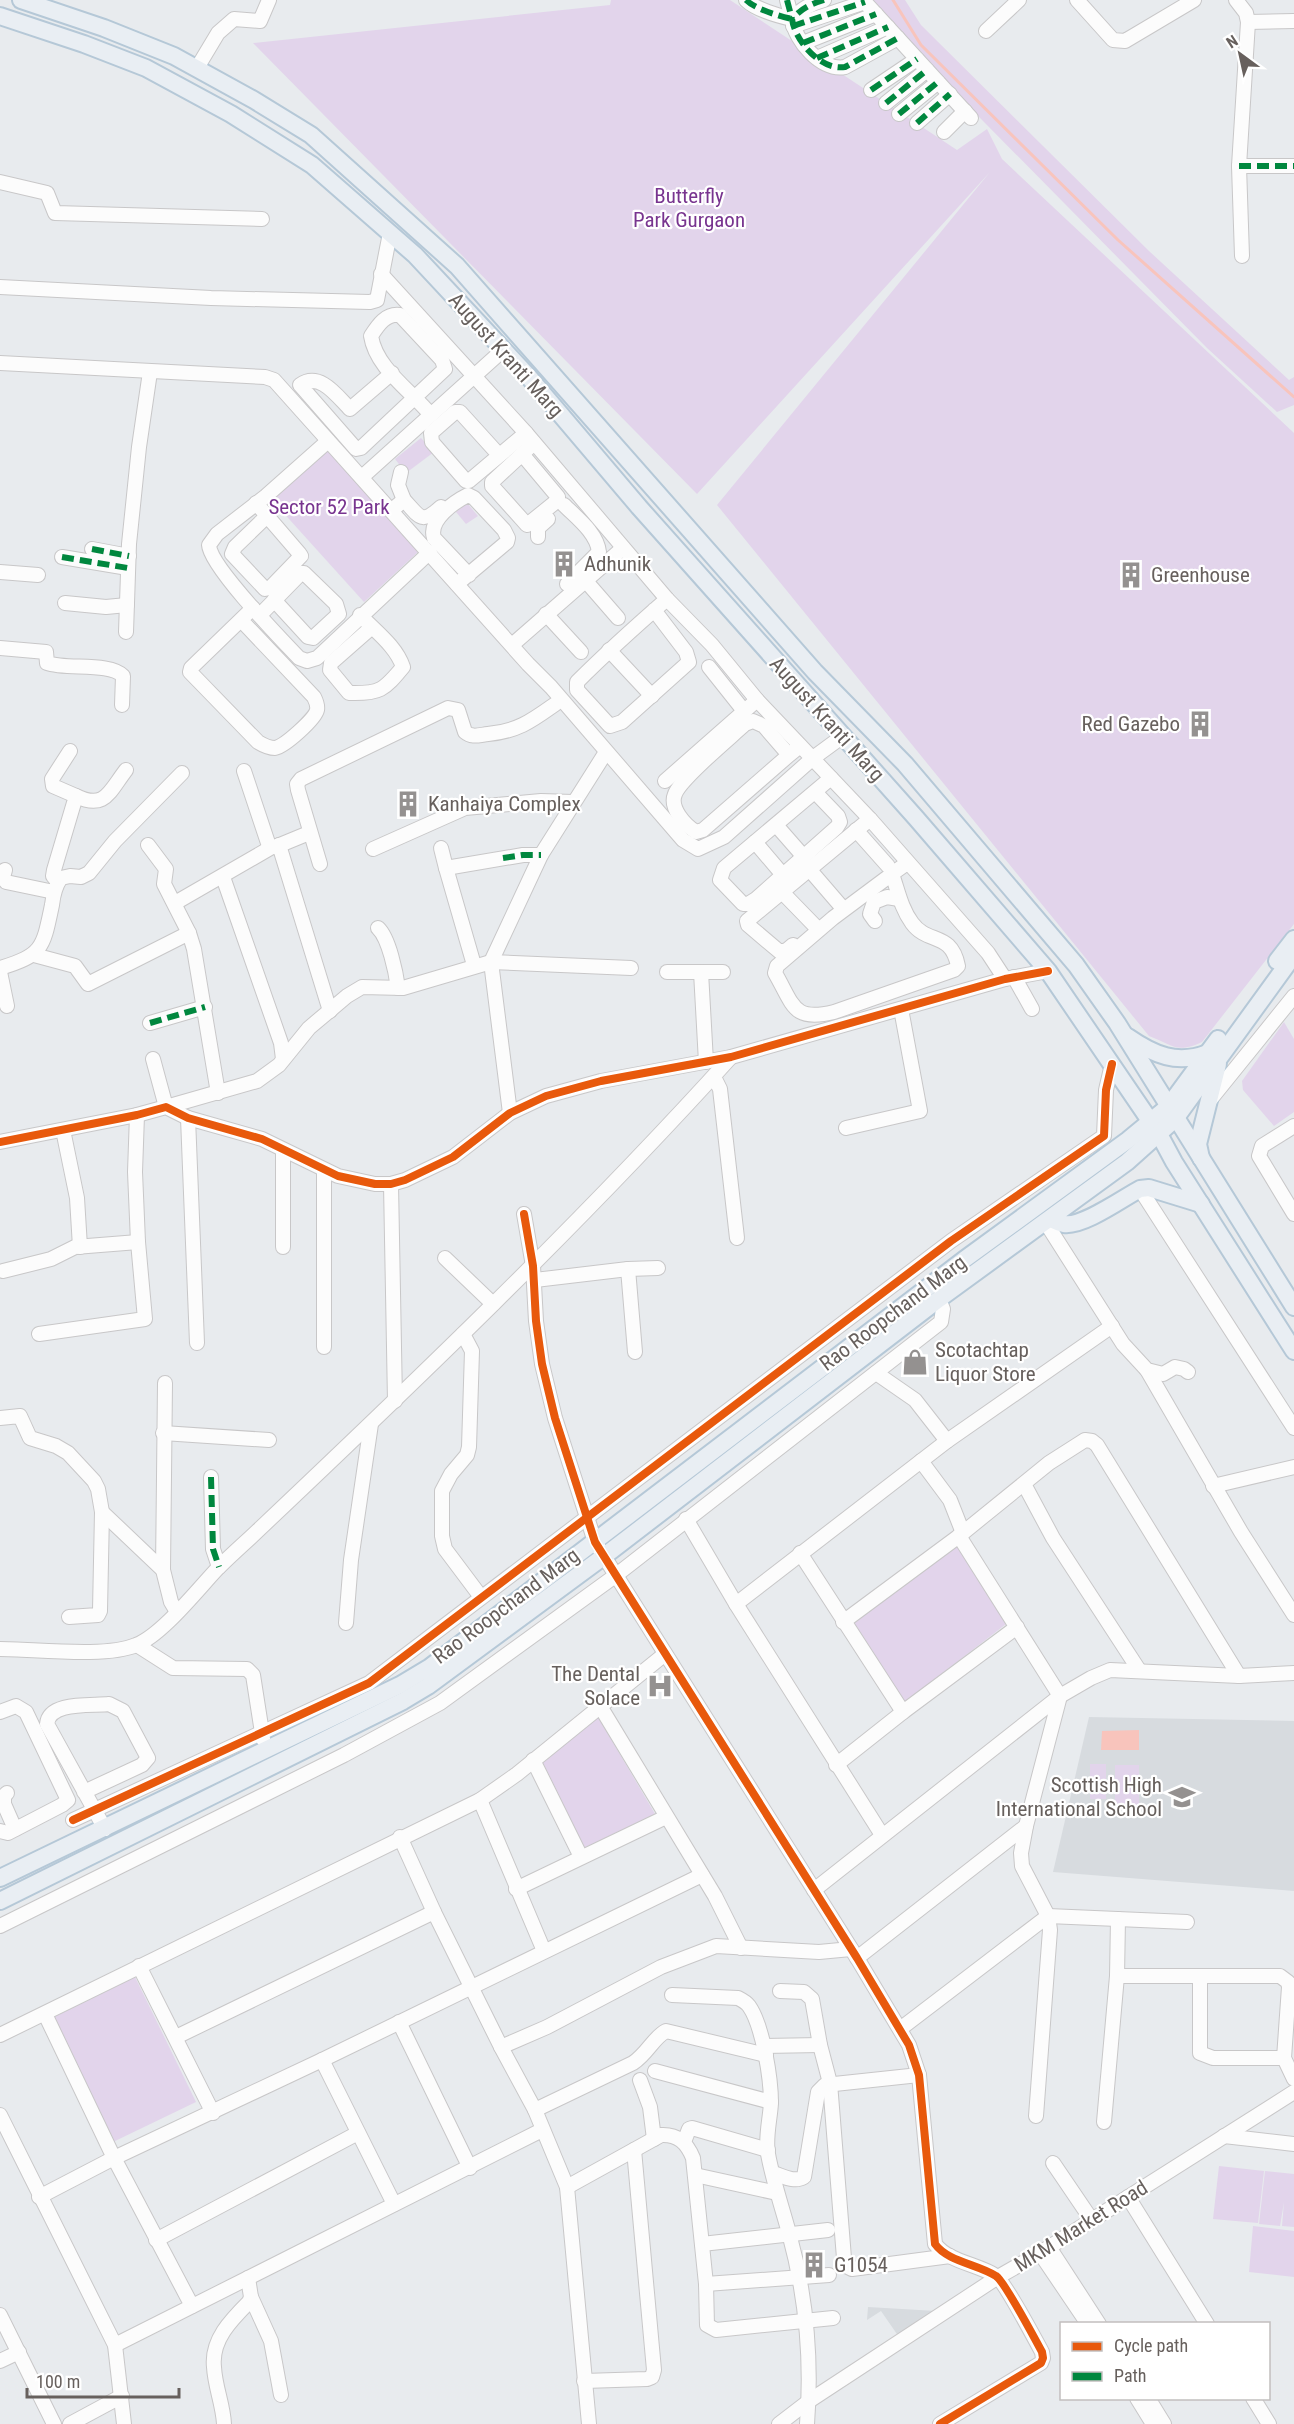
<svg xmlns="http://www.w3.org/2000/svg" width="1294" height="2424" font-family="'Roboto Condensed',sans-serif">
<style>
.education{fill:#d7dbdf}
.green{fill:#e2d4eb}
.water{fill:#f8c4bc}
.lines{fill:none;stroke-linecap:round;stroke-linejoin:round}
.stream{stroke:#f8c4bc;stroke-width:3}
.minor-casing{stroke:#c8c7c8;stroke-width:16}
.major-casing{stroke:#b5c8d7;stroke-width:20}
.minor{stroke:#fcfcfc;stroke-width:14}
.major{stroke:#e9eef3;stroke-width:16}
.quiet{stroke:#00873e;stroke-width:6;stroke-dasharray:12 6;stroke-linecap:butt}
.cycleway-casing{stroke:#fff;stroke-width:11}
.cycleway{stroke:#e8590c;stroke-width:8}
.labels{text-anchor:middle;stroke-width:4.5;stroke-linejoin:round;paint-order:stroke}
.park-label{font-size:21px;fill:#78348f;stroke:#fff}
.street-label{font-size:21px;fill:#67605d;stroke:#fff}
.poi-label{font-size:21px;fill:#67605d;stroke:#fff;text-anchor:start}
</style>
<rect width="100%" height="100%" fill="#e8ebee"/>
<g class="education">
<path d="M1089 1717 1294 1721V1891L1053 1872Z"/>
<path d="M868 2307 936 2311 899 2337 881 2311 867 2320Z"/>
</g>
<g class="green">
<path d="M611 0H730L957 150 987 129 1002 159 1294 433V924L1202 1042C1176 1054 1173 1045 1149 1036L717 505 990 172 697 494 253 43 610 5Z"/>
<path d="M869 0H905L921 25 1149 251 1289 380 1294 377V405L1277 412 1207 348 916 53Z"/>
<path d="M421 438 434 452 406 473 395 459Z"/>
<path d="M327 449 418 552 364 602 271 499Z"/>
<path d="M467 503 478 516 466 524 456 512Z"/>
<path d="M1284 1022 1294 1039V1112L1274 1126 1243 1090 1242 1081Z"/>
<path d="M956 1545 1006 1624 904 1703 853 1621Z"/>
<path d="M598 1717 655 1814 584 1848 541 1763Z"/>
<rect x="1090" y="1764" width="16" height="35"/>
<rect x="1115" y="1765" width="24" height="42"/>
<path d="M135 1977 196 2102 113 2142 52 2018Z"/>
<path d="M1219 2166 1264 2171 1258 2223 1213 2219Z"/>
<path d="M1265 2171 1294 2174V2227L1282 2226 1284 2202 1280 2226 1259 2224Z"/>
<path d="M1253 2226 1294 2231V2277L1249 2272Z"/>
</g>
<path class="water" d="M1139 1730V1750H1101L1102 1731Z"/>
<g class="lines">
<path class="stream" d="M893 0 921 45 1118 240 1294 397"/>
<g class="minor-casing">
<g id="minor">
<path d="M746 0C755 9 779 16 792 19"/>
<path d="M787 0 792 19"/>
<path d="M824 0C811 4 802 8 792 19 795 41 821 71 845 67L898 38"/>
<path d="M863 0 971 118"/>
<path d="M1077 0 1113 40 1125 41 1194 0"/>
<path d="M1236 0 1246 13 1248 22 1239 166 1242 256"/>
<path d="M1248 22 1294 21"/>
<path d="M793 26 865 2"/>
<path d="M986 31 1019 0"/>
<path d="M803 43 876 14"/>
<path d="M817 58 888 27"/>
<path d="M197 68 218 33 234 19 260 21 269 0"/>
<path d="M871 90 917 59"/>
<path d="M886 103 927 70"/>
<path d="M899 114 938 82"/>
<path d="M917 123 950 94"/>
<path d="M944 132 965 111"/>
<path d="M1239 166H1294"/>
<path d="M0 182 47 193 55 213 262 219"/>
<path d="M381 274 526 433 667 599 712 645 757 700 870 819 988 953 1005 979"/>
<path d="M0 287 211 298 370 302 377 300 390 233"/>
<path d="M0 363 265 377 274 380 528 664 551 687 683 840 698 849 724 837 813 758 843 736"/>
<path d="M392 373 350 409C337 396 320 371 300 385L356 449 361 448 445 369 442 360 400 315C386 313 378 325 371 336 376 368 410 390 430 414"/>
<path d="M328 441 266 496 217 534 209 545C210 566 281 639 299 658L307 661 317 658 430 552"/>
<path d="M522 454 558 497V500L527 525 492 486V482L534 443"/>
<path d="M499 455 460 412H455L431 433 432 442 466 481H469L526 433"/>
<path d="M401 472 398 485 404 500"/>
<path d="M362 477 503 350"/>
<path d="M256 503 299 553 301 556 270 588 265 589 232 554 235 547 267 516"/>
<path d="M564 505C577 518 597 533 599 552L567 584"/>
<path d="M392 510 404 500C420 517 421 525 441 507"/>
<path d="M538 537V528L548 519"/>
<path d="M92 549 129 556"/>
<path d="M62 557 128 568"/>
<path d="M0 572 38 575"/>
<path d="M585 580 618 618"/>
<path d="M457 584 507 542 508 538 504 530 474 498 468 495C454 502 428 520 434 538L469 575"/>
<path d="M65 603 106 607 127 605"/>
<path d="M654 610 686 652 689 662 622 722 610 726 577 690V682C606 653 636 626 667 599"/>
<path d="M546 614 581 652"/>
<path d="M260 615 301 573H304L336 604 339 614 313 638 308 637 274 600"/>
<path d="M360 615C375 631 396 646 403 667 384 690 380 694 349 693L330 670 331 663 372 627"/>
<path d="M241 620 314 697C316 701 318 705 317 710 315 719 285 746 275 748 269 748 263 745 258 742L190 672 191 668 253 608"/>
<path d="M126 632 129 544 139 447 150 372"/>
<path d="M512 645 623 548"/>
<path d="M0 648 46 652 47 663C66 670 110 662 123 676L122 705"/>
<path d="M609 650 652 696"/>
<path d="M709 667 744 711"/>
<path d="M789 755 764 726 753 721 745 724C730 738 681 778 675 794 669 808 685 825 696 832L703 830 789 755 800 746"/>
<path d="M244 771 269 846 275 847 309 833"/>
<path d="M665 781 757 700"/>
<path d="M815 792 838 816 840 822 837 827 756 899 748 904H743L720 880 724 868 831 778"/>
<path d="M76 796C105 810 109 792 126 770"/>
<path d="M776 825 804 857"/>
<path d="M856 830 888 866"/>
<path d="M755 842 783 875"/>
<path d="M148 845 166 869 164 884 189 933 194 949 218 1093"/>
<path d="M279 845 330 1011"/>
<path d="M441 848 446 868"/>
<path d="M373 849 465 808 541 801 573 802"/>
<path d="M320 864 298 790 297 784 301 779 448 708 458 710 465 732C472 738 479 735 488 734 521 731 535 718 561 700"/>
<path d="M809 869 840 905"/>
<path d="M5 870 3 877 6 882 54 892"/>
<path d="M892 874C898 891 901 908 912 923 928 945 951 931 958 966L954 970 834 1012C793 1022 794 1006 775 973L777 966 833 918 892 874C897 870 902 867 907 863"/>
<path d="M223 877 281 1043 283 1059"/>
<path d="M58 882 53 876 54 870 76 796 53 786 52 779 70 751"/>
<path d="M782 892 815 926"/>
<path d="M175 903 272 847"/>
<path d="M875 921 870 914 874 902 887 897 899 899"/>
<path d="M378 928C389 938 396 973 398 988"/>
<path d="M793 945 787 950 780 952 748 925 747 921 870 819"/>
<path d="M34 955 75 966 88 984 189 933"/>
<path d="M474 965 446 868 523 855H541"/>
<path d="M0 968C43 955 43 948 52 905 53 896 55 886 61 878L70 876 81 877 89 873 115 841 182 773"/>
<path d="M0 972 7 1006"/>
<path d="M667 972H723"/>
<path d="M701 972 706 1062"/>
<path d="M1014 977 1032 1009"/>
<path d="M150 1023 205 1007"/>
<path d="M153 1059 166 1107 257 1081 279 1065 309 1028 347 996 362 987 403 988 491 962 631 968"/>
<path d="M714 1077 720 1089 737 1238"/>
<path d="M1210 1100 1294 996"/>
<path d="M510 1113 491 962 541 855 606 752"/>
<path d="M188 1118 197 1343"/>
<path d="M1294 1126 1262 1146 1259 1156 1294 1214"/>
<path d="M846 1128 920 1111 901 1009"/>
<path d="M63 1130 77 1198 80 1247"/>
<path d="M0 1142 137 1115 166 1107 188 1118 262 1139 338 1176 375 1184H391L405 1180 453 1157 510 1113 546 1096 601 1081 731 1057 1005 979 1048 971"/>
<path d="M324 1171V1347"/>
<path d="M391 1184 395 1401"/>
<path d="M1140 1189 1294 1428"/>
<path d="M524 1214 533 1266 536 1321 542 1364 555 1418 595 1542 857 1958 909 2045 919 2075 935 2244C948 2262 978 2264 996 2276 1004 2281 1035 2339 1042 2352L1043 2358 1041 2363 940 2424"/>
<path d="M1046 1223 1123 1344 1147 1370 1163 1374 1175 1367 1184 1369 1188 1372"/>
<path d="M283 1247V1150"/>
<path d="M445 1258 493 1304"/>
<path d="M628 1269 635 1352"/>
<path d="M3 1271 51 1259 75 1247 138 1242"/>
<path d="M535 1280 628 1269 658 1268"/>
<path d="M39 1334 145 1319 138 1242 135 1172 137 1115"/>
<path d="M463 1334 472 1351 469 1447 467 1455 451 1474 442 1491V1536L445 1549 481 1597"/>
<path d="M1147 1370 1241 1532 1294 1615"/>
<path d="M876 1373 915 1400 947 1441"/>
<path d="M0 1418 20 1416 30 1438 56 1446 68 1453 94 1481 98 1489 102 1512 100 1611 98 1615 69 1617"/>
<path d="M163 1433 269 1440"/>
<path d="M921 1461 950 1500 963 1533"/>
<path d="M211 1477 213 1549 219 1567"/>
<path d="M1024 1484 1053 1538 1139 1670"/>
<path d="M1213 1486 1294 1467"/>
<path d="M102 1512 163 1570 171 1602 177 1612"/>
<path d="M686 1519 736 1604 882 1835"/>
<path d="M959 1536 1060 1696 1026 1826 1021 1853 1022 1866 1048 1916 1050 1930 1036 2116"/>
<path d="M800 1553 903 1712"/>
<path d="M163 1570 165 1383"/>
<path d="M736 1604 947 1441 1112 1326"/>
<path d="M843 1622 959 1536 1049 1463 1085 1440 1092 1441 1097 1445 1239 1676"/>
<path d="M346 1623 351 1560 371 1424"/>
<path d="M137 1645 173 1668 247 1669 253 1675 263 1739"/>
<path d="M0 1649C34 1649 107 1658 136 1645 162 1635 198 1589 218 1568 228 1558 239 1548 250 1538 415 1382 579 1225 731 1057"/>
<path d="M600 1706 715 1896 741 1948"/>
<path d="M0 1712 16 1706 26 1712 68 1800 62 1805 8 1833 0 1831"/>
<path d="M533 1760 581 1857"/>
<path d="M836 1765 903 1712 1017 1627"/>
<path d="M84 1792 142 1765 148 1758 123 1711 109 1704C91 1706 49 1701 47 1724L105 1829"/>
<path d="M7 1793 4 1796V1804L15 1829"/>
<path d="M480 1800 544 1951"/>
<path d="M73 1820 369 1683 951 1241 1104 1136 1106 1090 1112 1064"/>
<path d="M400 1837 434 1912 501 2047 535 2110 567 2187 589 2424"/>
<path d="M516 1889 666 1817"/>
<path d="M814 1890 1060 1696 1091 1678 1110 1670 1239 1676 1294 1673"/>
<path d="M0 1926 344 1755 440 1703 615 1576 941 1322 943 1309 939 1299"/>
<path d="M857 1958 1026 1826"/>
<path d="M139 1966 213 2113"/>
<path d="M1117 1976H1280L1288 1982 1289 1987 1284 2058 1294 2079"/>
<path d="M1200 1976V2053L1213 2058H1284"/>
<path d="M780 1991 804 1992 812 1999 820 2045 830 2083 844 2258 846 2266 852 2269 950 2256"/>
<path d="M672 1995 738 1998C742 2000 746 2002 749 2006 763 2026 771 2079 771 2103 770 2120 765 2138 768 2154 773 2181 782 2207 789 2233 806 2295 812 2360 807 2424"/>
<path d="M45 2014 114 2158 192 2306"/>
<path d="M399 2022 470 2168"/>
<path d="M900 2029 1048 1916 1187 1922"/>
<path d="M0 2035 480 1800 517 1774 665 1654"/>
<path d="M176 2037 434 1912"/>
<path d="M764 2046 820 2045"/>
<path d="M501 2047 547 2027 661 1967 716 1946 819 1952 851 1949"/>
<path d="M322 2060 394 2204"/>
<path d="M655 2071 771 2102"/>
<path d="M640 2080 650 2107 654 2139"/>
<path d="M535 2110 633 2063C648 2053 653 2038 666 2031L766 2055"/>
<path d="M0 2115 115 2345 124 2424"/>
<path d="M1104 2122 1117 1976 1118 1919"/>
<path d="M1224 2136 1294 2144"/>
<path d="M684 2142 689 2129 692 2128 768 2150"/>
<path d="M1053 2163 1091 2219"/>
<path d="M773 2173C783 2176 794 2183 804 2177L818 2092 825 2085 919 2075"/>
<path d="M695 2175 777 2193"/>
<path d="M567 2187 661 2135C678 2134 687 2143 693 2158L706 2284 707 2325 716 2330 833 2318"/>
<path d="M39 2197 114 2158 322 2060 702 1875"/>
<path d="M1128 2197 1207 2324"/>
<path d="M156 2240 358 2133"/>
<path d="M702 2244 828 2230"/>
<path d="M1049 2247 1099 2324"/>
<path d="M1040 2253 1088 2324"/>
<path d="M706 2284 829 2275"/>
<path d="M251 2297 271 2341 281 2395"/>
<path d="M0 2315 54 2424"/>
<path d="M115 2345 542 2130"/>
<path d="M0 2361 19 2352"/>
<path d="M584 2381 647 2379 652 2377 654 2370 634 2150"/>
<path d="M1137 2398 1153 2424"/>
<path d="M1148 2398 1164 2424"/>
<path d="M1253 2398 1269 2424"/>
<path d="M70 2424 122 2396"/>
<path d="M224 2424C223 2404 215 2387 214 2367 211 2340 231 2320 249 2302L251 2297 248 2278"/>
<path d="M779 2424 809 2401 998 2277 1040 2253 1294 2092"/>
</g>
</g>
<g class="major-casing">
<g id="major">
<path d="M21 0 104 28 174 56 254 100 311 135 457 266 815 672 905 764 1076 965 1117 1023 1294 1307"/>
<path d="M0 16 84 44 146 68 231 114 312 165 415 255 528 376 639 507 916 818 1048 971 1159 1134 1174 1162 1294 1351"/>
<path d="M1277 961 1294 939"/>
<path d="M1128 1037C1154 1055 1177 1065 1208 1053"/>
<path d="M1201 1158 1198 1144 1218 1064"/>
<path d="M1051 1219C1055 1221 1060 1223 1064 1224 1083 1227 1123 1198 1140 1189L1149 1188 1201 1204"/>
<path d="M0 1878 400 1685 430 1667 965 1259 1128 1140 1168 1107 1218 1039"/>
<path d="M0 1901 403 1701 428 1686 603 1557 939 1299 1127 1162 1175 1119 1294 955"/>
</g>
</g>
<use href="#minor" class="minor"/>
<use href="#major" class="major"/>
<g class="quiet">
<path d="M746 0C755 9 779 16 792 19"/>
<path d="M787 0 792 19"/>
<path d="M824 0C811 4 802 8 792 19 795 41 821 71 845 67L898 38"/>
<path d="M793 26 865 2"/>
<path d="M803 43 876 14"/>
<path d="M817 58 888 27"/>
<path d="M871 90 917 59"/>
<path d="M886 103 927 70"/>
<path d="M899 114 938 82"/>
<path d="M917 123 950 94"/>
<path d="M1239 166H1294"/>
<path d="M92 549 129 556"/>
<path d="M62 557 128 568"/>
<path d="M503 858 523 855H541"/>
<path d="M150 1023 205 1007"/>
<path d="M211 1477 213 1549 219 1567"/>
</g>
<g class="cycleway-casing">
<g id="cycleway">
<path d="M0 1142 137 1115 166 1107 188 1118 262 1139 338 1176 375 1184H391L405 1180 453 1157 510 1113 546 1096 601 1081 731 1057 1005 979 1048 971"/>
<path d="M524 1214 533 1266 536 1321 542 1364 555 1418 595 1542 857 1958 909 2045 919 2075 935 2244C948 2262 978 2264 996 2276 1004 2281 1035 2339 1042 2352L1043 2358 1041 2363 940 2424"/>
<path d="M73 1820 369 1683 951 1241 1104 1136 1106 1090 1112 1064"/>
</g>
</g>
<use href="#cycleway" class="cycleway"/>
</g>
<defs>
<g id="building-bare" transform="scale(2.07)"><path d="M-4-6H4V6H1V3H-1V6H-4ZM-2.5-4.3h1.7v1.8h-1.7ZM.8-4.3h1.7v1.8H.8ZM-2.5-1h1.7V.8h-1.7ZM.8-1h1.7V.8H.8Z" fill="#949190" stroke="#fff" stroke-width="2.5" paint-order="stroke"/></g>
<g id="shop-bare" transform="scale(2.07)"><path d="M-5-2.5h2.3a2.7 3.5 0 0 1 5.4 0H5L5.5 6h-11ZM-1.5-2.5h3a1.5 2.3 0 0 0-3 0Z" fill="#949190" stroke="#fff" stroke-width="2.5" paint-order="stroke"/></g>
<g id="hospital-bare" transform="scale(2.07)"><path d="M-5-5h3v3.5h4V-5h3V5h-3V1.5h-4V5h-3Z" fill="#949190" stroke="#fff" stroke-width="2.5" paint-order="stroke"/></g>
<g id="school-bare" transform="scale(2.07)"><path d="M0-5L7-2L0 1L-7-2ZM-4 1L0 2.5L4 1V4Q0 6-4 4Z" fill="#949190" stroke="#fff" stroke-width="2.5" paint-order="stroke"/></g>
</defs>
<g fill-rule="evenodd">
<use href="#building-bare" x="564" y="564"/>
<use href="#building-bare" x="1131" y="575"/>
<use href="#building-bare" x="1200" y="724"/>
<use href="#building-bare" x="408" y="804"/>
<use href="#shop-bare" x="915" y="1362"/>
<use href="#hospital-bare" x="660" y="1686"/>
<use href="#school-bare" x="1182" y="1797"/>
<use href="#building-bare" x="814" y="2265"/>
</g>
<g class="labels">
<g class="park-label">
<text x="689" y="203">Butterfly<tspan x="689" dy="24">Park Gurgaon</tspan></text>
<text x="329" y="514">Sector 52 Park</text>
</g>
<g class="street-label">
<text transform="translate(506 355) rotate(48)" y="7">August Kranti Marg</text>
<text transform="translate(827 719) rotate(48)" y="7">August Kranti Marg</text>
<text transform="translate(893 1313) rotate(-37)" y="7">Rao Roopchand Marg</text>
<text transform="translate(506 1606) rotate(-37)" y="7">Rao Roopchand Marg</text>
<text transform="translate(1081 2226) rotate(-32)" y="7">MKM Market Road</text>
</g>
<g class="poi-label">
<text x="584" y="571">Adhunik</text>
<text x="1151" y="582">Greenhouse</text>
<text x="1180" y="731" text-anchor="end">Red Gazebo</text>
<text x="428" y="811">Kanhaiya Complex</text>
<text x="935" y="1357">Scotachtap<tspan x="935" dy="24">Liquor Store</tspan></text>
<text x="640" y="1681" text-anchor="end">The Dental<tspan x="640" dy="24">Solace</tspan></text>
<text x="1162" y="1792" text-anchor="end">Scottish High<tspan x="1162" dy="24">International School</tspan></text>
<text x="834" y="2272">G1054</text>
</g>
</g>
<rect x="1060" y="2322" width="210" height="78" fill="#ffffff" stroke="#c2bfbe" stroke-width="1.5"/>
<rect x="1072" y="2342" width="30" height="9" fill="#e8590c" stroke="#c2bfbe" stroke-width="1.5"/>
<text x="1114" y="2352" font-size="18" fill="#67605d">Cycle path</text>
<rect x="1072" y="2372" width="30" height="9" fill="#00873e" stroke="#c2bfbe" stroke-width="1.5"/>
<text x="1114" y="2382" font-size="18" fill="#67605d">Path</text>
<g transform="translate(1240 54) rotate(327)" stroke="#ffffff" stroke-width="4.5" paint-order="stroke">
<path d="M0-4.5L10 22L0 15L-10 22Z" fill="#67605d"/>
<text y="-9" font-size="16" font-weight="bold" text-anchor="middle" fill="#67605d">N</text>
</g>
<path d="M27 2388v9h152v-9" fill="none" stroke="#67605d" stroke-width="3"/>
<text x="36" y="2388" font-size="18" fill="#67605d" stroke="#ffffff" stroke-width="4.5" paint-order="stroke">100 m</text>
</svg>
